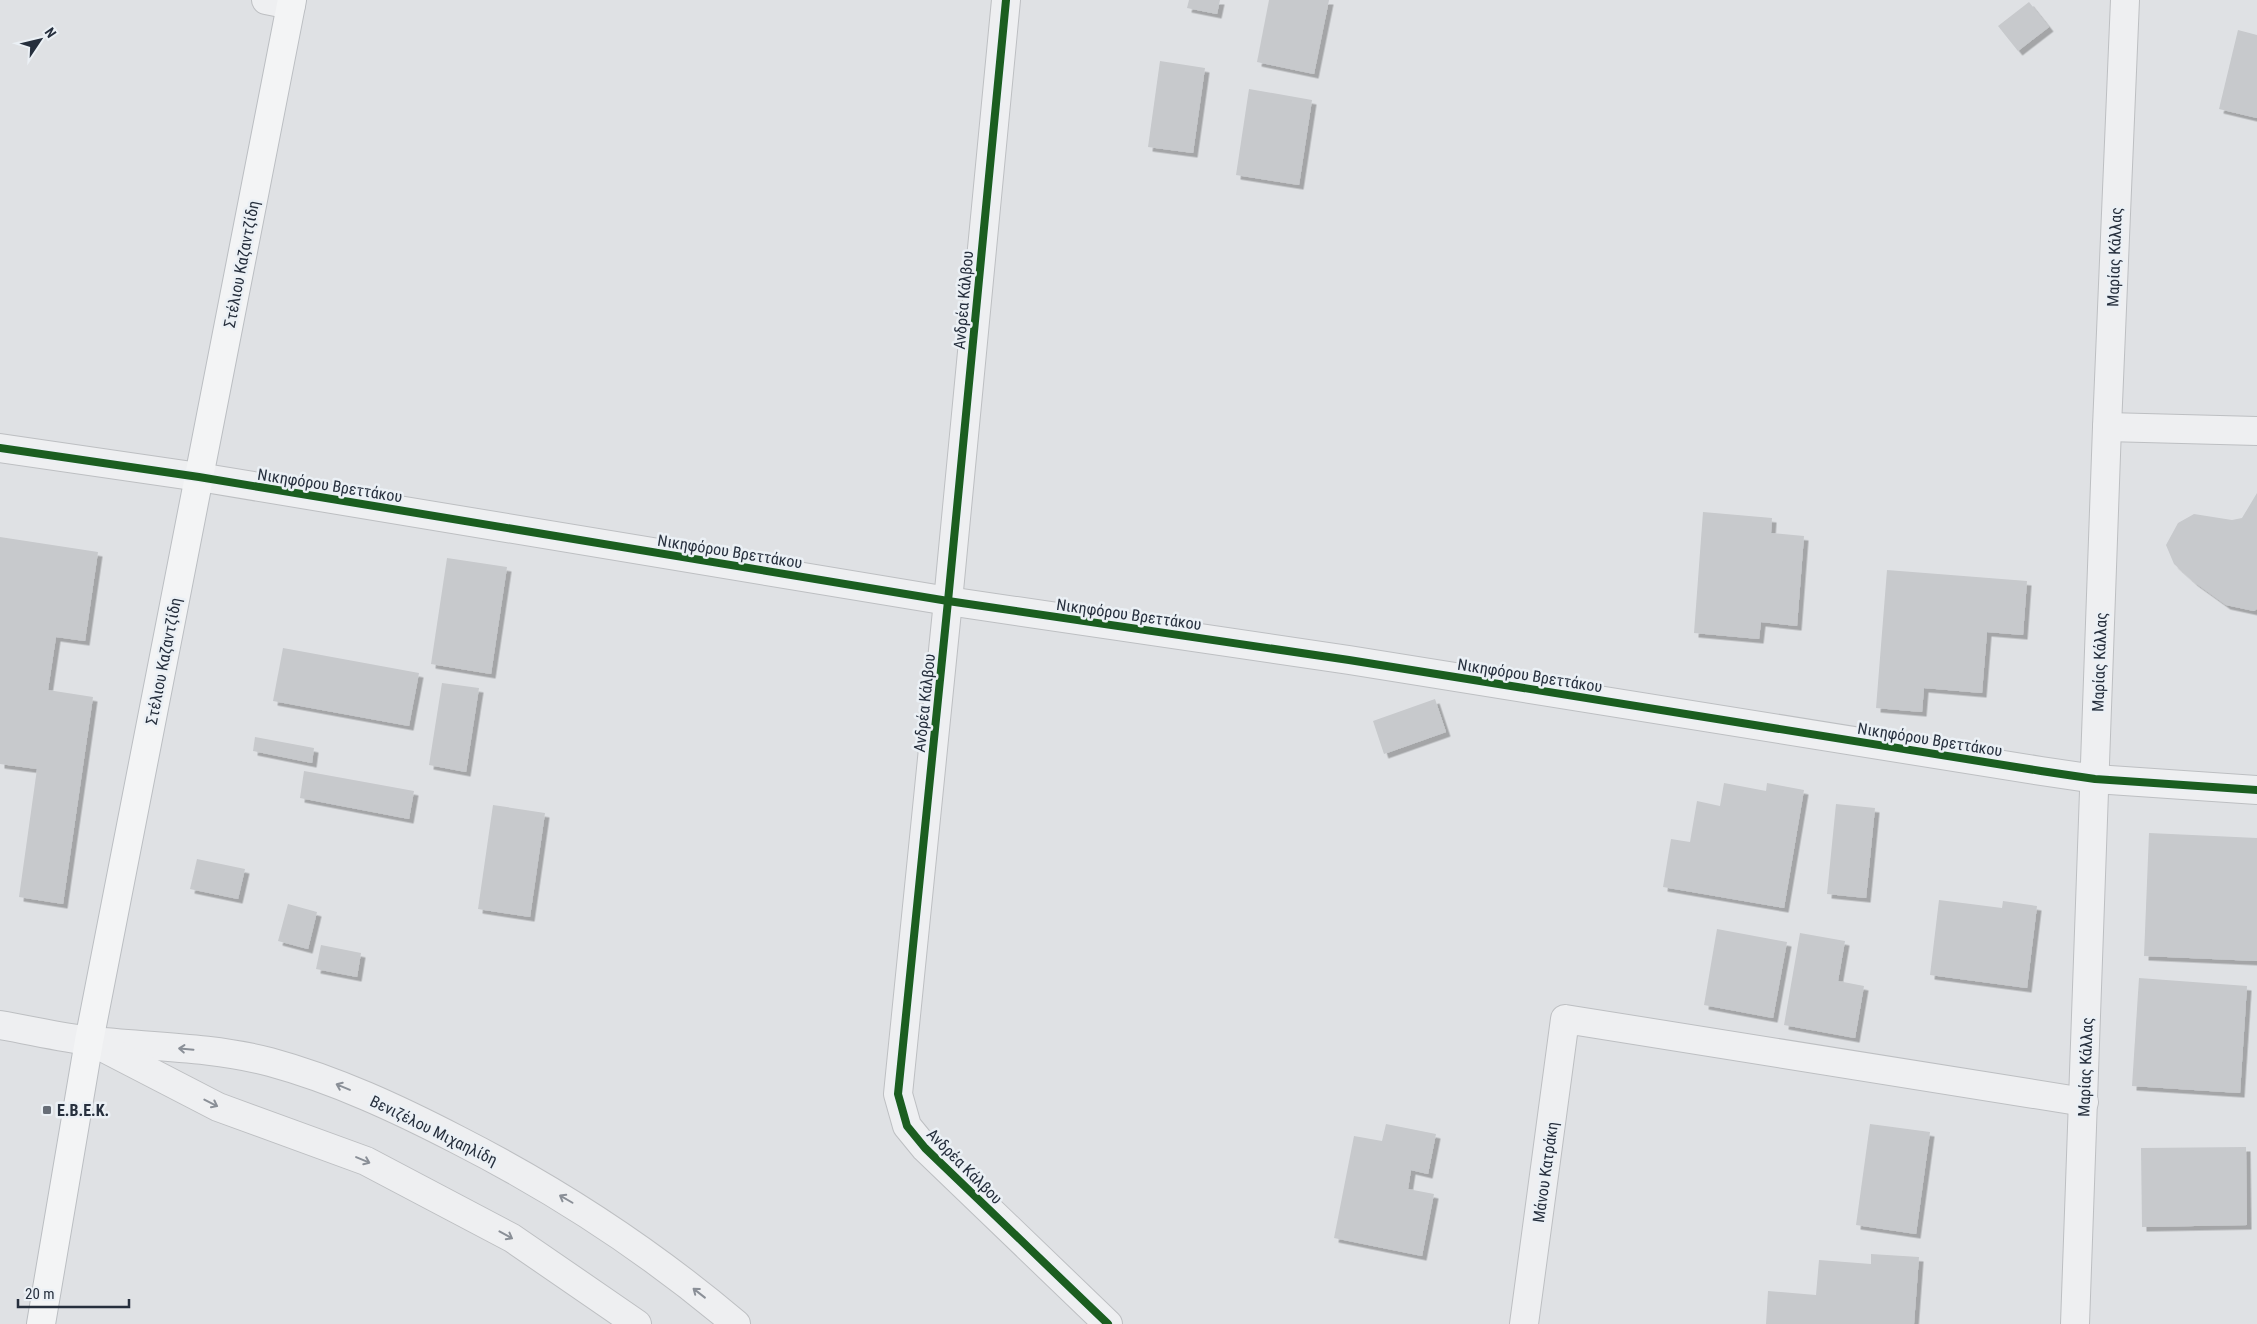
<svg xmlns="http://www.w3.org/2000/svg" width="2257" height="1324" font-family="'Roboto Condensed',sans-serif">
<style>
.building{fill:#c7c9cc;filter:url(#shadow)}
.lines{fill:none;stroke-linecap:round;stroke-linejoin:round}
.minor-casing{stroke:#bdbfc2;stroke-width:30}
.major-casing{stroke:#bbbec2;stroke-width:30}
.minor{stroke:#eeeff1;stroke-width:28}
.major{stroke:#f3f4f5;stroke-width:28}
.cycleway-casing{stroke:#ebf0f5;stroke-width:11}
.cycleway{stroke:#1b5e20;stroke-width:8}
.oneway{stroke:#8a8f97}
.poi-dot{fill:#676d77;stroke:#ebf0f5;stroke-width:2}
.labels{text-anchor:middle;stroke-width:5;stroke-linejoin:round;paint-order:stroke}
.street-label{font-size:16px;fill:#262f3d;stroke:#ebf0f5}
.poi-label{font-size:16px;font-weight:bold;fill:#262f3d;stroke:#ebf0f5;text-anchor:start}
</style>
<defs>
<filter id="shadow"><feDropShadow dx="4.5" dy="4.5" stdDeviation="0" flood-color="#0004"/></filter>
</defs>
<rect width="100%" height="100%" fill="#dfe1e4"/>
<g class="building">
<path d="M1189 0H1220L1217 14 1187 8Z"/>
<path d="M1269 0H1329L1314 74 1257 62Z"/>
<path d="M2029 2 2049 27 2018 51 1998 26Z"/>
<path d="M2238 30 2257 35V118L2219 109Z"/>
<path d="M1160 61 1205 68 1193 153 1148 147Z"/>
<path d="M1249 89 1312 100 1299 185 1236 175Z"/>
<path d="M2257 493V609L2254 611 2226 605 2194 582 2174 564 2166 545 2178 523 2194 514 2232 520 2242 518Z"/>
<path d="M1703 512 1772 518 1771 533 1804 536 1797 626 1761 622 1759 639 1694 633Z"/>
<path d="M0 537 98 552 85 641 56 637 48 690 93 697 63 904 19 897 37 769 0 764Z"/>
<path d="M447 558 507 567 491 674 431 664Z"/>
<path d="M1887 570 2027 581 2023 635 1987 632 1982 693 1924 688 1922 712 1876 708Z"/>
<path d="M283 648 419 673 409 726 273 701Z"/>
<path d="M442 683 479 688 466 772 429 765Z"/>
<path d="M1435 699 1446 732 1384 754 1373 721Z"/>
<path d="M255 737 314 748 312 763 253 751Z"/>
<path d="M304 771 414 791 409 819 300 798Z"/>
<path d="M1724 783 1766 791 1767 783 1804 790 1784 908 1663 887 1671 839 1690 842 1697 801 1720 806Z"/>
<path d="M1836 804 1875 808 1866 898 1827 894Z"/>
<path d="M493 805 545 813 530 917 478 909Z"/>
<path d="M2149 833 2257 838V961L2144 956Z"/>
<path d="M197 859 245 869 238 899 190 889Z"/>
<path d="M1939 900 2002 908 2003 901 2037 906 2027 988 1930 975Z"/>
<path d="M288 904 317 912 308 949 278 941Z"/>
<path d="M1717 929 1787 942 1773 1018 1704 1005Z"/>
<path d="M1800 933 1845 941 1838 981 1864 986 1855 1038 1784 1025Z"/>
<path d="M321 945 361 953 357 977 316 969Z"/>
<path d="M2139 978 2247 986 2240 1093 2132 1086Z"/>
<path d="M1386 1124 1436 1134 1428 1174 1411 1170 1408 1189 1434 1194 1422 1256 1334 1238 1354 1136 1382 1141Z"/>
<path d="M1870 1124 1930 1132 1916 1234 1856 1225Z"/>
<path d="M2246 1147 2247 1225 2142 1227 2141 1148Z"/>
<path d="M1871 1254 1919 1257 1914 1324H1766L1768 1291 1816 1295 1819 1260 1871 1264Z"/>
</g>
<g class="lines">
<g class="minor-casing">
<g id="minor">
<path d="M266 0 291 5"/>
<path d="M1006 0 948 601 898 1094 907 1126 925 1148 1108 1324"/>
<path d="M2107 427 2257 431"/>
<path d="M0 448 199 477 948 601 1349 660 2041 771 2095 779 2257 790"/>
<path d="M0 1025C30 1030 62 1038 92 1041 152 1047 212 1047 270 1062 336 1080 398 1109 458 1140 558 1191 650 1251 736 1324"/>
<path d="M102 1047 218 1107 366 1161 512 1238 637 1324"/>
<path d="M1524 1324 1565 1019 2084 1102"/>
<path d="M2075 1324 2107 427 2125 0"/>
</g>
</g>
<g class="major-casing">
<path id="major" d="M41 1324 89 1041 292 0"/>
</g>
<use href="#minor" class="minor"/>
<use href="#major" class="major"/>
<g class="cycleway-casing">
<g id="cycleway">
<path d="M1006 0 948 601 898 1094 907 1126 925 1148 1108 1324"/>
<path d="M0 448 199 477 948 601 1349 660 2041 771 2095 779 2257 790"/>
</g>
</g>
<use href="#cycleway" class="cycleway"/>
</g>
<defs><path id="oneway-shaft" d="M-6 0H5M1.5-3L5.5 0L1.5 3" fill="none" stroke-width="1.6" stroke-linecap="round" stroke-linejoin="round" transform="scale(1.25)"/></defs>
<g class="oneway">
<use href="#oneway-shaft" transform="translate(186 1049) rotate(-175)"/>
<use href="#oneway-shaft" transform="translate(343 1087) rotate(-157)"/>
<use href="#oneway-shaft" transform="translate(211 1103) rotate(27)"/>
<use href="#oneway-shaft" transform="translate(363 1160) rotate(23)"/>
<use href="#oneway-shaft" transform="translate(566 1199) rotate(-150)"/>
<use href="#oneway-shaft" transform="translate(506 1235) rotate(29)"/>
<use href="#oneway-shaft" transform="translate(699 1293) rotate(-142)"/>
</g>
<rect class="poi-dot" x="42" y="1105" width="10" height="10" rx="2.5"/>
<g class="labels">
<g class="street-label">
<text transform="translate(2114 257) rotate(-88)" y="6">Μαρίας Κάλλας</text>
<text transform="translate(241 264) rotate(-79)" y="6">Στέλιου Καζαντζίδη</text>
<text transform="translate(963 300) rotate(-85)" y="6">Ανδρέα Κάλβου</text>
<text transform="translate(330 485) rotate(9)" y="6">Νικηφόρου Βρεττάκου</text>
<text transform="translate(730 551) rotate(9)" y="6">Νικηφόρου Βρεττάκου</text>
<text transform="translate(1129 614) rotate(8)" y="6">Νικηφόρου Βρεττάκου</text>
<text transform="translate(163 661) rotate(-79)" y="6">Στέλιου Καζαντζίδη</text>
<text transform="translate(2099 662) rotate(-88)" y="6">Μαρίας Κάλλας</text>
<text transform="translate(1530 675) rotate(9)" y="6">Νικηφόρου Βρεττάκου</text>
<text transform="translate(924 703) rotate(-84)" y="6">Ανδρέα Κάλβου</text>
<text transform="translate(1930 739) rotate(9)" y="6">Νικηφόρου Βρεττάκου</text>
<text transform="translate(2085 1067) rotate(-88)" y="6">Μαρίας Κάλλας</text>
<text transform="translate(434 1130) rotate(26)" y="6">Βενιζέλου Μιχαηλίδη</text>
<text transform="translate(965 1166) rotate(45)" y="6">Ανδρέα Κάλβου</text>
<text transform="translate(1545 1172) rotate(-82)" y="6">Μάνου Κατράκη</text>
</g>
<g class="poi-label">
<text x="57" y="1116">Ε.Β.Ε.Κ.</text>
</g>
</g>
<g transform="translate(40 40) rotate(55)" stroke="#ebf0f5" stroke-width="4" paint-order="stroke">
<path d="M0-4L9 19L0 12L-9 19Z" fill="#262f3d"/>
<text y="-8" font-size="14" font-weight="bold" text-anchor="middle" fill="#262f3d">N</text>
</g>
<path d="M18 1299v8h111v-8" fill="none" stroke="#262f3d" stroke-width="2.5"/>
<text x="25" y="1299" font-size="15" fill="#262f3d" stroke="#ebf0f5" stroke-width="4" paint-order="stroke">20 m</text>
</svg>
